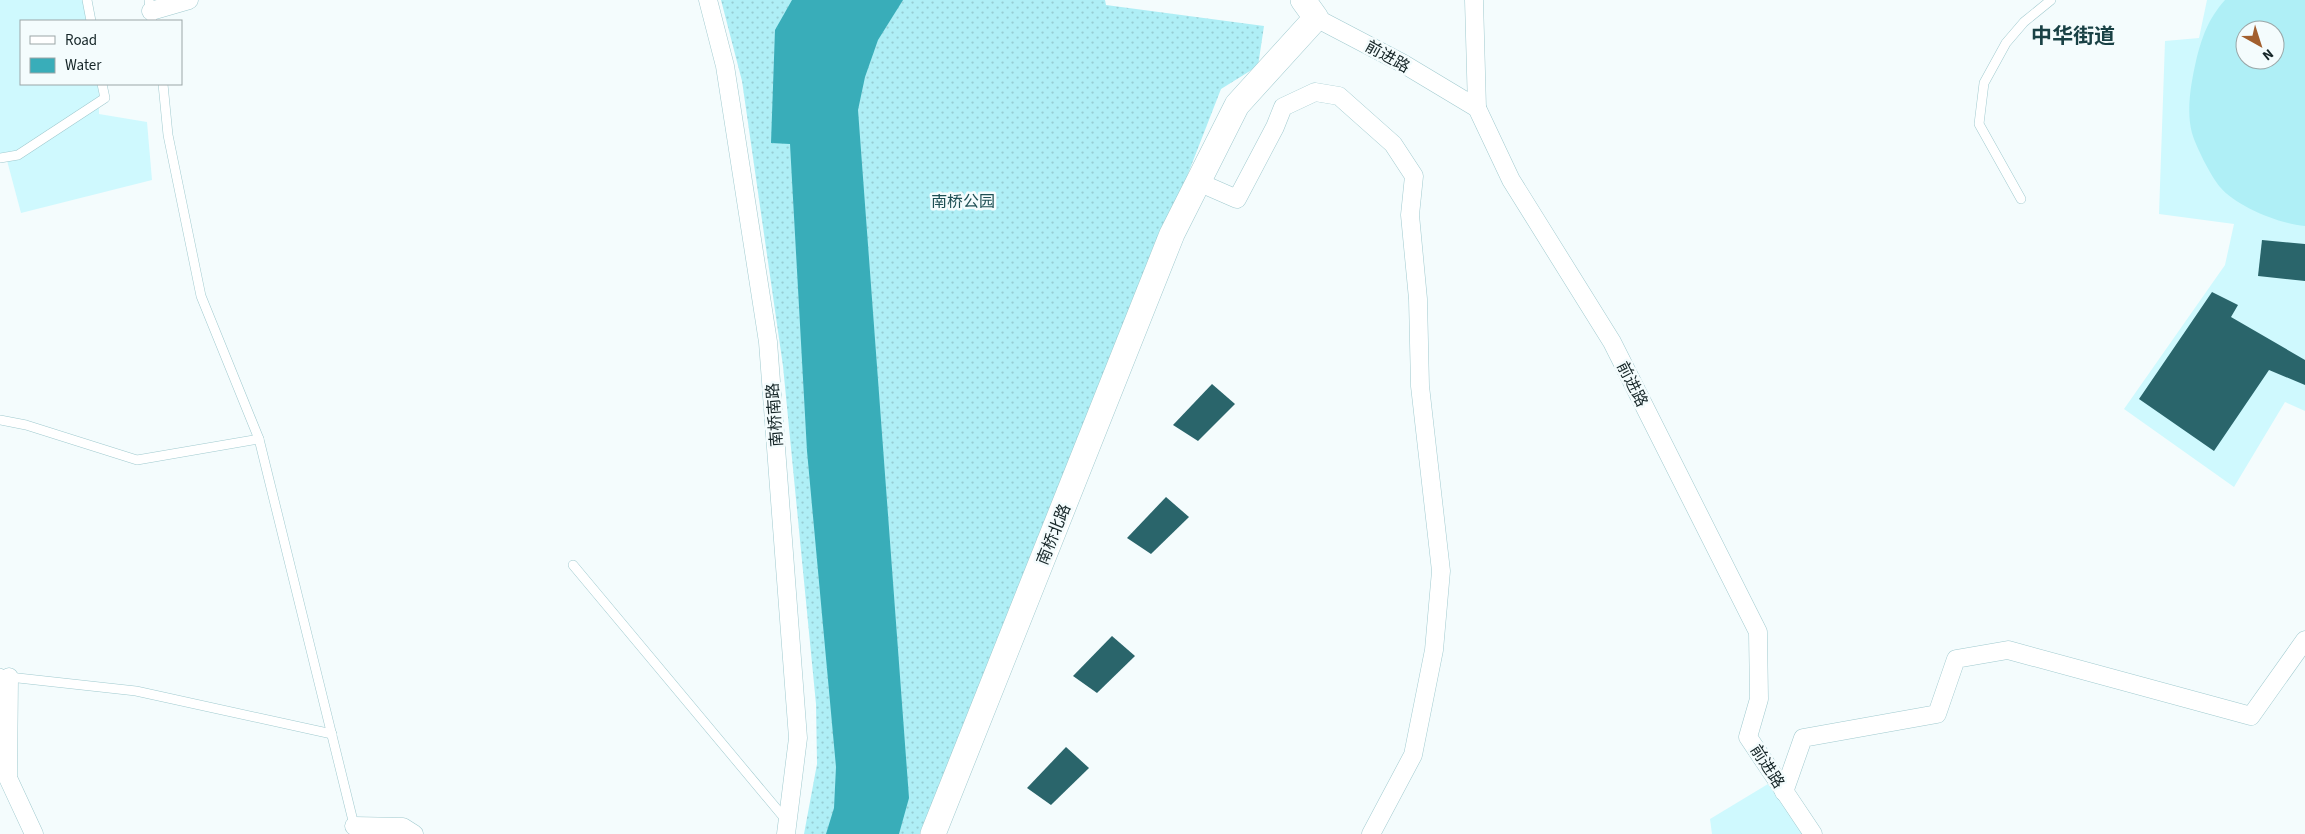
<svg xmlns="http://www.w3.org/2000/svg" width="2305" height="834" font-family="'Source Sans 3','Noto Sans SC',sans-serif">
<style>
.built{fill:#cff9fe;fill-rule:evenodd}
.grass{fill:url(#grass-dots)}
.pitch{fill:#afeff6;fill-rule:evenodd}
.water{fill:#39adb9}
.building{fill:#2a656b}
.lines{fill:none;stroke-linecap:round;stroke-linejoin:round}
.lane-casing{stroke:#a0cacf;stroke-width:10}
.street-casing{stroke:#a0cacf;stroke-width:19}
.secondary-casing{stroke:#a0cacf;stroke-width:26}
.lane{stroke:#fff;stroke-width:9}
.street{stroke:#fff;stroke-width:18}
.secondary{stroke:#fff;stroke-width:25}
.labels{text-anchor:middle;stroke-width:5;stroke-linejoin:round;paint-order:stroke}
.street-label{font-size:16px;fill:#152527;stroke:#f4fcfd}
.park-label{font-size:16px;fill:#1e4f54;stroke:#f4fcfd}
.district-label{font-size:21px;font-weight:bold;fill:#194145;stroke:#f4fcfd}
</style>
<defs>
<pattern id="grass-dots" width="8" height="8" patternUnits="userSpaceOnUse" patternTransform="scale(1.25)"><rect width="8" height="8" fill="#afeff6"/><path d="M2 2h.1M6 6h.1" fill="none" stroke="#96cdd3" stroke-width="1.8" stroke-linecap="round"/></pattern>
</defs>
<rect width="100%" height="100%" fill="#f4fcfd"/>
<g class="built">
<path d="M0 0H88L95 21H21V84H99V114L147 122 152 180 21 213 5 153 0 154Z"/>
<path d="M2207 0H2305V411L2285 402 2234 487 2124 409 2225 265 2234 224 2159 214 2165 41 2199 38ZM2245 30H2275V60H2245Z"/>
<path d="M1768 784 1804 834H1712L1710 819Z"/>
</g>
<path class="grass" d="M721 0H1105L1106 5 1264 26 1258 66 1221 89 931 834H804L817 764 816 704 783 366 742 81Z"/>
<path class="pitch" d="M2225 0H2305V226C2280 224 2237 207 2220 187 2211 176 2196 147 2192 133 2186 111 2191 83 2196 61 2202 37 2208 19 2225 0ZM2245 30H2275V60H2245Z"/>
<path class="water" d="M792 0H903L878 40 865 77 858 110 909 798 899 834H826L834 808 836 767 807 451 790 144 771 143 775 30Z"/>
<g class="building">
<path d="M2262 240 2305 244V281L2258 276Z"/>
<path d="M2212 292 2238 305 2231 317 2305 360V385L2269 370 2214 451 2139 399Z"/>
<path d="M1212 384 1235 404 1198 441 1173 425Z"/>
<path d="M1166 497 1189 517 1151 554 1127 538Z"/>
<path d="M1112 636 1135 656 1097 693 1073 676Z"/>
<path d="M1066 747 1089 768 1051 805 1027 788Z"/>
</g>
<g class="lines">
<g class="lane-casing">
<g id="lane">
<path d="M87 0 91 21"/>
<path d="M149 0 152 21"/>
<path d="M163 84 168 135 201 296 259 439 355 829"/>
<path d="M0 158 18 155 105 98 102 84"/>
<path d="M2021 199 1979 124 1984 83 2006 43 2024 22 2051 0"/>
<path d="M0 420 26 425 137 460 259 439"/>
<path d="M573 565 786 820"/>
<path d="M0 673 9 677 136 691 332 734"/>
</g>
</g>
<g class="street-casing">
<g id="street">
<path d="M708 0 725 66 768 342 798 738 786 834"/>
<path d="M1474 0 1477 108"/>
<path d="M151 11 189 0"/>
<path d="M1316 18 1402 63 1477 108 1511 180 1612 342 1758 632 1759 699 1748 737 1813 834"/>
<path d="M1198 182 1237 199 1275 127 1283 107 1315 92 1339 96 1393 144 1414 176 1410 215 1418 299 1420 386 1441 571 1434 650 1413 755 1371 834"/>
<path d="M9 677 8 778 34 834"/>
<path d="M1784 792 1803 738 1937 714 1956 659 2008 650 2251 716 2305 640"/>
<path d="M354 826 403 827 414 834"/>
</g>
</g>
<g class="secondary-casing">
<path id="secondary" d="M933 834 1172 234 1237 105 1316 18 1303 0"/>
</g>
<use href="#lane" class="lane"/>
<use href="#street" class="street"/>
<use href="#secondary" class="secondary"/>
</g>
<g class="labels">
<g class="street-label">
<text transform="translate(1388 56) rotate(29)" y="6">前进路</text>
<text transform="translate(1633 384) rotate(63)" y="6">前进路</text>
<text transform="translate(774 415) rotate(-94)" y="6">南桥南路</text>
<text transform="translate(1053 534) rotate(-68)" y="6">南桥北路</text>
<text transform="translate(1768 766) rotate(57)" y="6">前进路</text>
</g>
<g class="park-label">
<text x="963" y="207">南桥公园</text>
</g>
<g class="district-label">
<text x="2073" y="43">中华街道</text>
</g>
</g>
<rect x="20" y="20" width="162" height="65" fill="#f4fcfd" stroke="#9ba6a7"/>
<rect x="30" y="36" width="25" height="8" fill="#ffffff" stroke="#9ba6a7"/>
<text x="65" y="45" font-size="15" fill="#152527">Road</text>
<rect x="30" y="58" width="25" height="15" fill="#39adb9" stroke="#9ba6a7"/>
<text x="65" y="70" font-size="15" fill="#152527">Water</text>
<g transform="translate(2260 45) rotate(141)"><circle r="24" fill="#f4fcfd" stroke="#9ba6a7"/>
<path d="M0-4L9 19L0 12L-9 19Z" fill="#a25f2e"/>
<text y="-8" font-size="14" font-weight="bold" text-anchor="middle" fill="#152527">N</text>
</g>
</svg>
